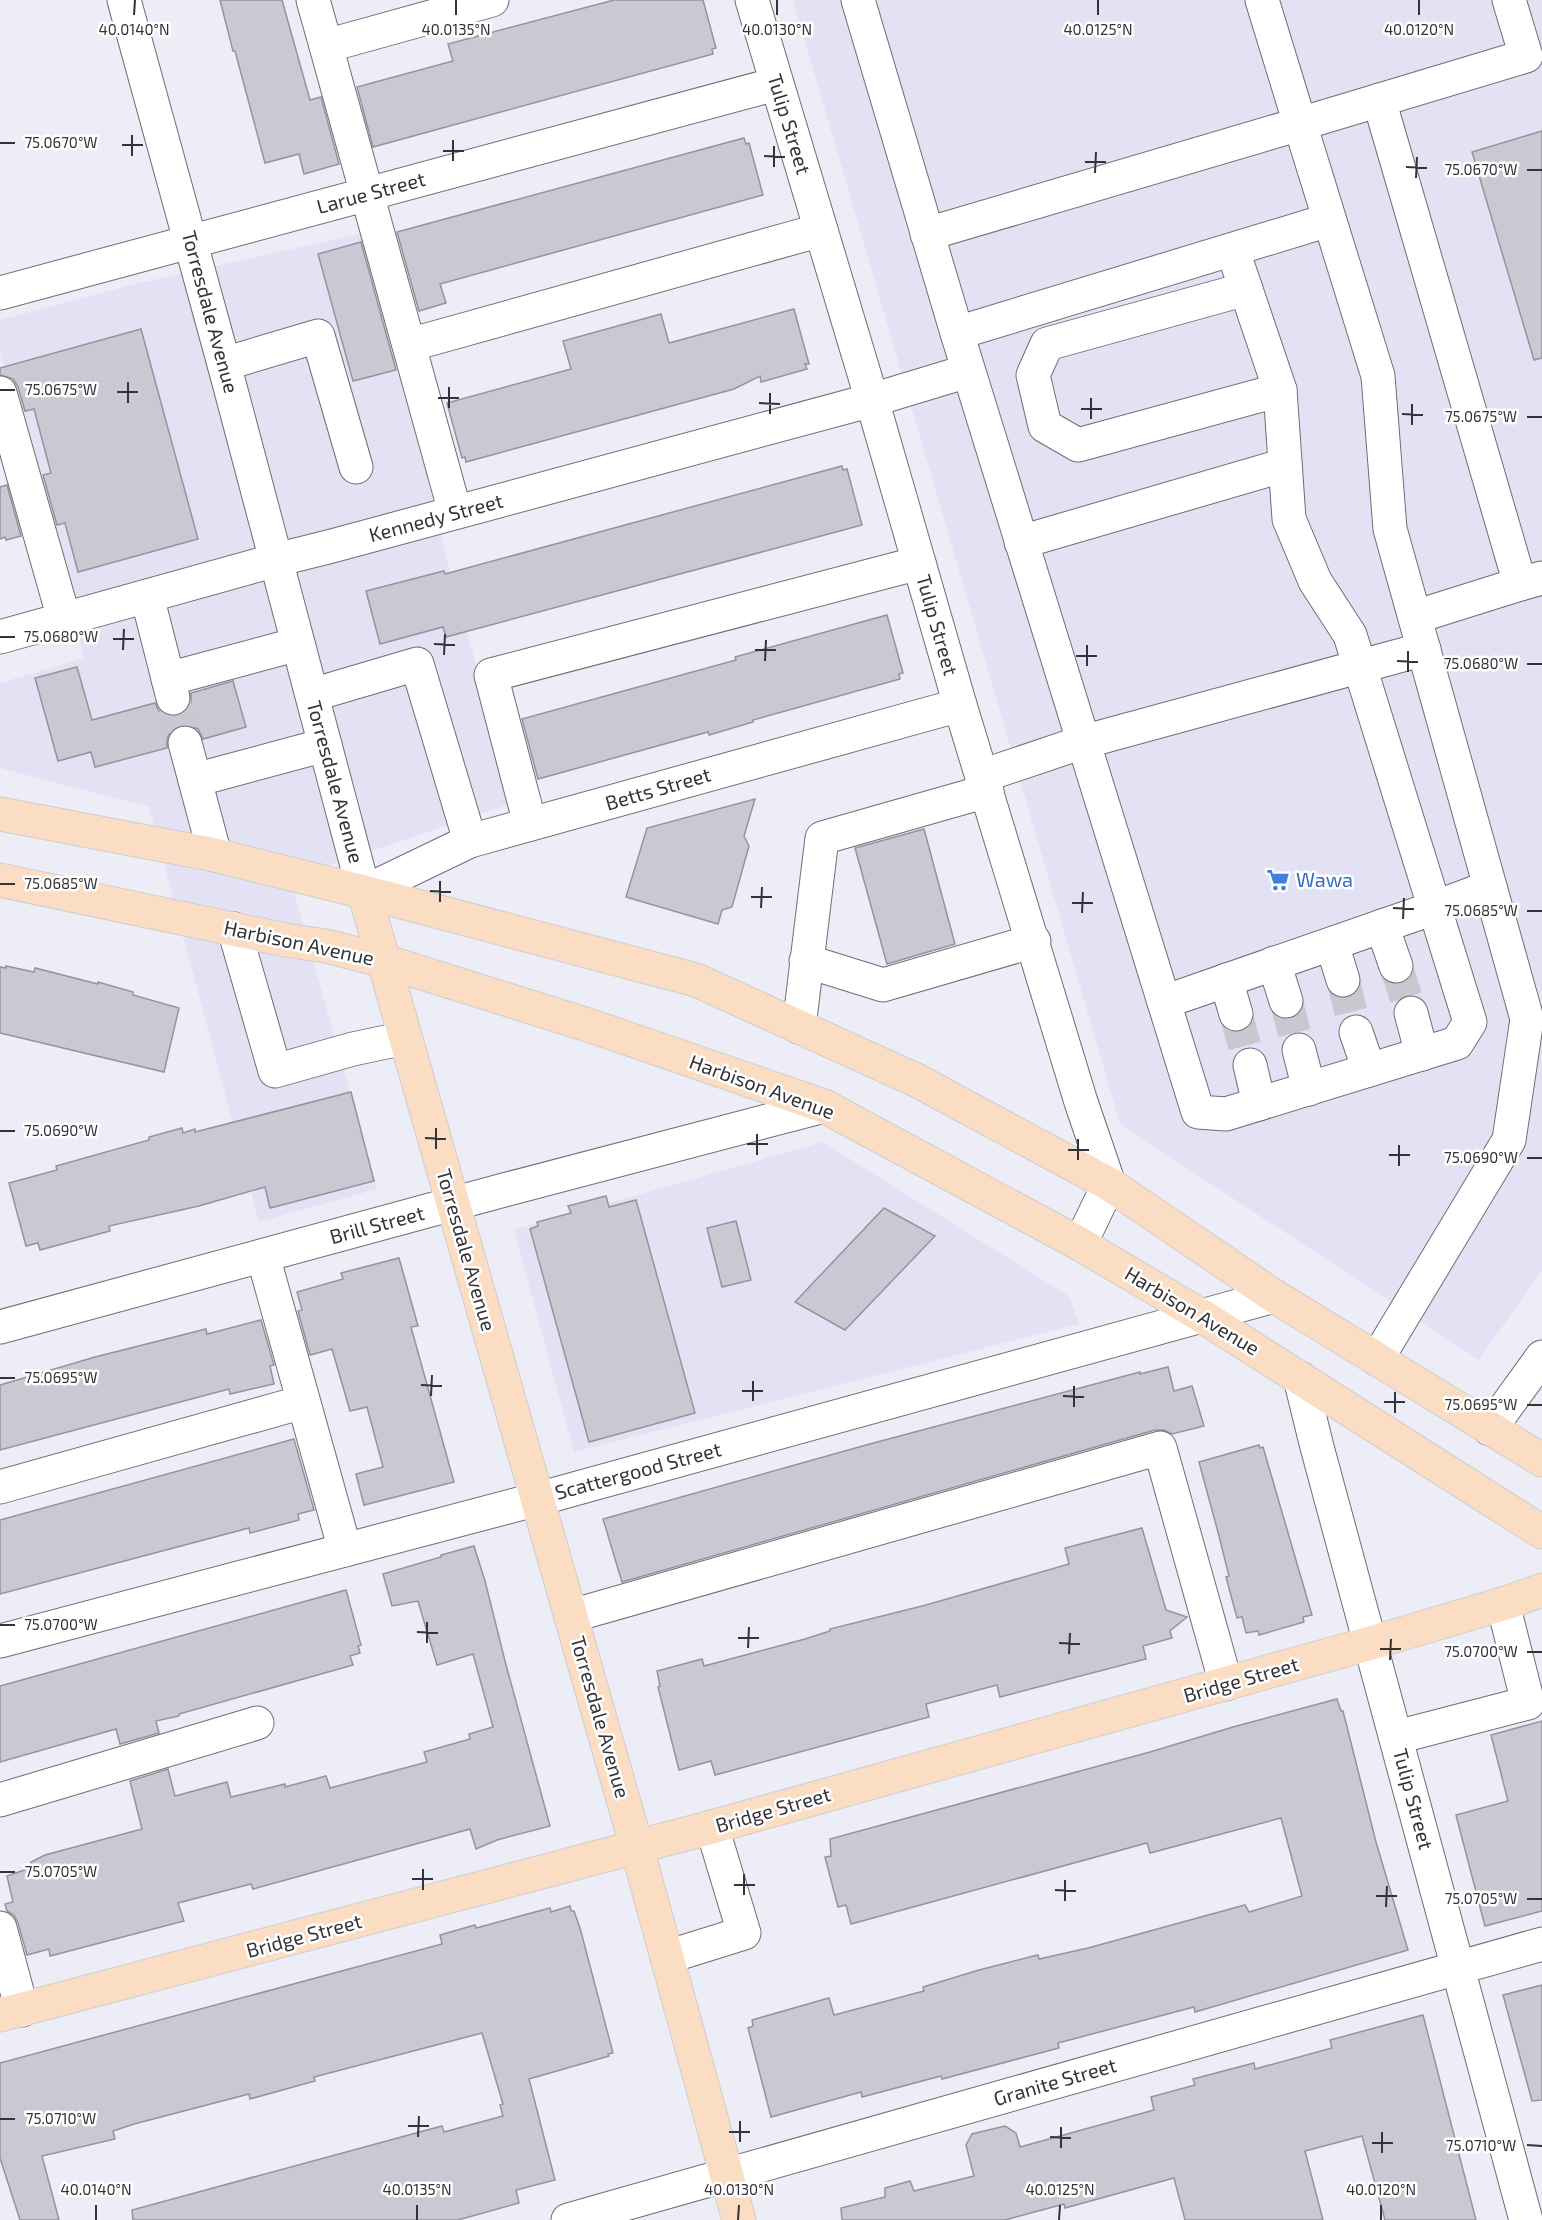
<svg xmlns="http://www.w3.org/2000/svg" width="1542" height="2220" font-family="'Exo 2',sans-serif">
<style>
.built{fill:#e3e2f4}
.building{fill:#c9c9d3;stroke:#94949e;stroke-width:1.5}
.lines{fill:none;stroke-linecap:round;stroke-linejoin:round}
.minor-tunnel{stroke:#c8c8d1;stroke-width:33;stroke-dasharray:33 16;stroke-linecap:butt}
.minor-casing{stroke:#6e6d76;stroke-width:35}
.major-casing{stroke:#cececf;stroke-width:35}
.minor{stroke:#fff;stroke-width:33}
.major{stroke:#faddc2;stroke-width:33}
.ticks{fill:none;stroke:#343337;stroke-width:2}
.labels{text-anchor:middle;stroke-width:5;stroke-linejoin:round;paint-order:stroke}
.street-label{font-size:20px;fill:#343337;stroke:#fff}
.shop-label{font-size:20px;fill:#366cbe;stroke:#fff;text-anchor:start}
.ticks-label{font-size:15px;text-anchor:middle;fill:#343337;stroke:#fff;stroke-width:5;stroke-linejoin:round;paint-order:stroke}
</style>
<rect width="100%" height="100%" fill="#ededf7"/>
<g class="built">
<path d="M793 0H1542V1270L1479 1360 1120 1124Z"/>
<path d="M368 232 448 563 514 803 290 878 377 1189 259 1222 149 807 0 768V683L84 658 0 351V320L135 284Z"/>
<path d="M823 1142 1070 1297 1079 1324 574 1452 514 1230Z"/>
</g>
<g class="building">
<path d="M220 0H282L310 100 321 97 339 164 304 174 299 154 265 163 235 51H233Z"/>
<path d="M614 0H703L716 48 712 49 713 54 373 147 357 87 453 61 448 44Z"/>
<path d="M1542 131V358L1534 360 1472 152Z"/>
<path d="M744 138 746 144 749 143 763 195 440 284 446 303 419 311 397 232Z"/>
<path d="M361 242 396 370 353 381 318 254Z"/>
<path d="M794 309 809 364H805L807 369 761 382 760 376 734 389 635 416 466 462 465 457 462 458 447 403 571 369 563 341 661 314 669 343Z"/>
<path d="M141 329 198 539 78 572 65 523 57 525 43 475 51 473 34 409 25 411 18 387 13 379 0 375V368Z"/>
<path d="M842 466 843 470 847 469 862 525 446 637 443 627 380 644 366 591 444 571 445 574Z"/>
<path d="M7 485 21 536 6 540 5 537 0 539V487Z"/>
<path d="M887 615 903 673 899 674 900 679 753 720V722L709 735 708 732 538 779 522 719 736 660 735 657Z"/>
<path d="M77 667 92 720 155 703 159 711 167 716H178L186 711 191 704V693L233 681 246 727 203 739 198 729 190 725H181L171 730 167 739V748L95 767 91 752 58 761 35 678Z"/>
<path d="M755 799 744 836 749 846 732 907 722 910 718 924 626 897 647 828Z"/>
<path d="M924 829 955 944 887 964 855 848Z"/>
<path d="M6 966 34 972 35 968 98 984V982L133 992V995L179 1008 164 1072 0 1033V967L6 968Z"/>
<path d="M351 1092 374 1181 270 1208 265 1187 199 1206 109 1226 110 1231 40 1250 38 1243 26 1246 9 1183 57 1170 56 1166 149 1140V1137L182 1128 183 1133 195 1129V1132Z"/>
<path d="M606 1196 609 1207 636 1200 695 1413 589 1442 530 1229 538 1226 537 1222 571 1213 568 1206Z"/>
<path d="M884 1208 935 1236 845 1330 795 1302Z"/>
<path d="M736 1221 751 1280 722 1287 707 1228Z"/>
<path d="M399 1258 418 1326 411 1327 454 1482 364 1505 356 1474 383 1467 367 1407 350 1411 332 1349 310 1355 298 1311 302 1310 297 1292 343 1279 341 1273Z"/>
<path d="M261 1320 274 1365 270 1366 274 1384 230 1394 229 1389 0 1450V1385L95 1357 206 1329 207 1334Z"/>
<path d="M1168 1367 1174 1391 1192 1386 1204 1426 1172 1434 1164 1430H1155L622 1582 603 1519 866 1445 1140 1372V1374Z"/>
<path d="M294 1439 314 1510 298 1514 299 1520 250 1533 249 1528 0 1594V1520Z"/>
<path d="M1259 1445 1260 1448 1263 1447 1312 1615 1303 1617 1304 1622 1259 1635 1258 1631 1246 1633 1242 1617 1237 1618 1226 1577 1229 1576 1219 1536 1199 1462Z"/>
<path d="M1142 1528 1166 1610 1187 1617 1170 1631 1172 1638 1143 1646 1146 1659 1000 1697 997 1685 926 1704 929 1717 715 1775 711 1761 679 1770 658 1687 660 1686 657 1671 702 1659 704 1666 805 1639 830 1631V1629L926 1605 1069 1564 1065 1548Z"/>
<path d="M474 1546 485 1581 505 1661 550 1826 497 1840 476 1849 470 1829 253 1889 251 1884 178 1903 184 1921 50 1956 49 1949 27 1955 18 1923 14 1915 7 1911 5 1904 13 1902 7 1876 33 1867 31 1862 45 1855 142 1829 130 1781 168 1769 175 1796 227 1782 231 1797 285 1784V1787L326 1776 330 1788 427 1762 424 1752 470 1739 469 1734 493 1727 473 1654 437 1665 418 1601 392 1606 383 1574 441 1557V1555Z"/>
<path d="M346 1590 361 1645 358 1646 360 1653 350 1656 353 1665 179 1714V1716L156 1721 159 1733 120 1744 116 1729 0 1762V1686Z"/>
<path d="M1337 1699 1341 1711H1343L1376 1842 1408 1950 1195 2012 1194 2007 1058 2043 1059 2048 942 2079 941 2076 862 2097 861 2092 771 2117 748 2028 753 2026 752 2020 829 1998 834 2015 924 1991 923 1987 979 1970 1038 1955 1039 1959 1088 1948 1245 1905 1249 1912 1302 1896 1281 1818 1150 1853 1147 1843 851 1924 846 1905 838 1907 825 1857 831 1856 830 1839 1150 1752 1233 1727Z"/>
<path d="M1542 1721V1911L1485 1926 1456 1815 1508 1801 1491 1735Z"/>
<path d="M570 1906 571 1911H574L580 1928 613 2053 608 2054 609 2056 529 2079 555 2180 516 2190 519 2203 458 2220H133L132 2210 442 2126 444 2132 503 2116 500 2105 503 2104 482 2033 314 2077 315 2081 250 2099 249 2094 134 2124 113 2131 115 2139 42 2156 59 2220H20L0 2158V2063L442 1944 440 1935 475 1925 476 1928 550 1908 551 1912Z"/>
<path d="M1542 1985V2100L1532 2101 1503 1995Z"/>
<path d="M1423 2015 1476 2220H1385L1362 2136 1305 2151 1323 2220H1185L1174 2178 1065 2208 1064 2204 1005 2220H842L841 2208 885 2197V2188L910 2181 914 2191 974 2176 966 2145 972 2134 1005 2126 1016 2133 1020 2147 1154 2110 1151 2097 1195 2085 1193 2079 1254 2063 1255 2069 1332 2048 1330 2040Z"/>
</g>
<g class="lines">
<g class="minor-tunnel">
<path d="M173 698 185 743"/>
<path d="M1396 966 1411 1013"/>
<path d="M1343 980 1356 1032"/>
<path d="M1286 1001 1299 1050"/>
<path d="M1236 1014 1250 1065"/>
</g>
<g class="minor-casing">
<g id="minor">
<path d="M124 0 224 364 364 892 470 841 960 705"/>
<path d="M313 0 326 46 492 0"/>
<path d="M752 0 872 400 960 705 1081 1102 1109 1184 1080 1244"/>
<path d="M858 0 957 333 1198 1112 1226 1114 1457 1043 1470 1022 1350 635 1315 581 1289 519 1280 390 1233 251"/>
<path d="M326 46 455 512"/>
<path d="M1379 100 1520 584 1542 578"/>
<path d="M927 234 1300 124 1262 0"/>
<path d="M1246 289 1047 344 1033 375 1045 426 1078 445 1280 390"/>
<path d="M0 293 776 84"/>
<path d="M957 333 1329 220"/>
<path d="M409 345 821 230"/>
<path d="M224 364 318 336 356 467"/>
<path d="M0 393 64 619"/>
<path d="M1021 542 1285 465"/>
<path d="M147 596 173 698"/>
<path d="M1415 617 1520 584"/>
<path d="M0 637 276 560 332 546 872 400 968 371"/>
<path d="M168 679 298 644"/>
<path d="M312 695 417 664 470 841"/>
<path d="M185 743 215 855"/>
<path d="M982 776 1083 742 1424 649"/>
<path d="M195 780 325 745"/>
<path d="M530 824 491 675 919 563"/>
<path d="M1382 926 1396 966"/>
<path d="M234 929 275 1071 353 1049 405 1038"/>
<path d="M1332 944 1343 980"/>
<path d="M806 961 883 985 1034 941"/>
<path d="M1274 963 1286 1001"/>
<path d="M1226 980 1236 1014"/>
<path d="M1164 1002 1434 908 1490 887"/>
<path d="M1411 1013 1422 1054"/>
<path d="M799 1027 822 838 987 791"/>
<path d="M1356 1032 1369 1070"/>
<path d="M1299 1050 1309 1089"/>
<path d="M1250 1065 1259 1104"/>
<path d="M263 1256 345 1550"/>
<path d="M0 1327 504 1190 824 1106"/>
<path d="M1377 1359 1509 1140 1527 1019 1390 529 1378 376 1300 124 1526 56 1509 0"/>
<path d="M1300 1378 1317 1447 1526 2220"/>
<path d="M1490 1429 1542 1357"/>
<path d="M0 1487 303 1402"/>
<path d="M571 1616 1160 1448 1226 1684"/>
<path d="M0 1641 538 1499 1274 1296"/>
<path d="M1397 1737 1528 1703 1503 1604"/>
<path d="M0 1800 257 1723"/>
<path d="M0 1928 22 2010"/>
<path d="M667 1957 744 1933 712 1827"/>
<path d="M568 2220 1542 1944"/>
</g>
</g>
<g class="major-casing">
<g id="major">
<path d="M0 814 215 855 364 892 696 980 918 1081 1109 1184 1274 1296 1542 1460"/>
<path d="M0 880 285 940 326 946 384 961 591 1026 824 1106 1080 1244 1202 1316 1542 1532"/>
<path d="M364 892 637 1848 739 2220"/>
<path d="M0 2015 712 1827 1371 1643 1509 1602 1542 1590"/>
</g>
</g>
<use href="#minor" class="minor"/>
<use href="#major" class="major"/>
</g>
<path class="ticks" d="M134 15 135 0M456 15V0M777 15V0M1098 15V0M1419 15V0M0 143H15M122 145H143M443 151H464M132 156V135M764 156 785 157M453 161V140M1085 162H1106M774 167V146M1406 167 1427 168M1527 170H1542M1095 173 1096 152M1416 178 1417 157M0 390H15M117 392H138M438 398H459M128 403V382M759 403 780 404M449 408V387M1081 409H1102M770 414V393M1402 414 1423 415M1527 417H1542M1091 419V398M1412 425V404M0 637H15M113 639H134M434 644 455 645M123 650 124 629M755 650H776M444 655 445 634M1076 656H1097M765 661 766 640M1397 661 1418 662M1527 664H1542M1087 666V645M1408 672V651M0 884H15M430 891 451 892M751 897H772M440 902V881M1072 903H1093M761 908 762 887M1393 908 1414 909M1527 911H1542M1082 913 1083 892M1403 919 1404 898M0 1131H15M425 1138 446 1139M747 1144H768M436 1149V1128M1068 1150H1089M757 1155V1134M1389 1155H1410M1527 1158H1542M1078 1160V1139M1399 1166V1145M0 1378H15M421 1385 442 1386M742 1391H763M431 1396 432 1375M1063 1396 1084 1397M753 1401V1381M1384 1402H1405M1527 1405H1542M1074 1407V1386M1395 1413V1392M0 1625H15M417 1632 438 1633M738 1638H759M427 1643V1622M1059 1643 1080 1644M748 1648 749 1627M1380 1649H1401M1527 1652H1542M1069 1654 1070 1633M1390 1660 1391 1639M0 1872H15M412 1879H433M734 1885H755M423 1890V1869M1055 1890 1076 1891M744 1895V1874M1376 1896H1397M1527 1899H1542M1065 1901V1880M1386 1907 1387 1886M0 2119H15M408 2126H429M729 2132H750M418 2137 419 2116M1050 2137 1071 2138M740 2142V2121M1372 2143H1393M1527 2145 1542 2146M1061 2148V2127M1382 2153V2132M96 2220V2205M417 2220V2205M738 2220 739 2205M1059 2220 1060 2205M1381 2220V2205"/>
<defs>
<g id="supermarket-bare" transform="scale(1.8)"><path d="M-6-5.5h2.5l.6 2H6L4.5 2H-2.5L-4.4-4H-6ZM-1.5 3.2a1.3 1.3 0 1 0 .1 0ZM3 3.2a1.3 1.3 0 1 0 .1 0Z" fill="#3f7fe0" stroke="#fff" stroke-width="2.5" paint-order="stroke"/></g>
</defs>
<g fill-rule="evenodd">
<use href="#supermarket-bare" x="1278" y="880"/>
</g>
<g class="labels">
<g class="street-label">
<text transform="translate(789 124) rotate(73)" y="7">Tulip Street</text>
<text transform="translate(371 193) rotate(-15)" y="7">Larue Street</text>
<text transform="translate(210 312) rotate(75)" y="7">Torresdale Avenue</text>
<text transform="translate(436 518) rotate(-15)" y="7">Kennedy Street</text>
<text transform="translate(937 625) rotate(74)" y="7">Tulip Street</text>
<text transform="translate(335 782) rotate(75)" y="7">Torresdale Avenue</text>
<text transform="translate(658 789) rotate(-16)" y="7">Betts Street</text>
<text transform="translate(299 943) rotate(12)" y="7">Harbison Avenue</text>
<text transform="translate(762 1087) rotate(20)" y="7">Harbison Avenue</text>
<text transform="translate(377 1225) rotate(-15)" y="7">Brill Street</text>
<text transform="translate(466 1250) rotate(74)" y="7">Torresdale Avenue</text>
<text transform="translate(1192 1311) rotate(31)" y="7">Harbison Avenue</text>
<text transform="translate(638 1471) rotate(-15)" y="7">Scattergood Street</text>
<text transform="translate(1241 1680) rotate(-16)" y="7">Bridge Street</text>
<text transform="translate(600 1717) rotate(74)" y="7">Torresdale Avenue</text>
<text transform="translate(1413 1799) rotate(75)" y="7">Tulip Street</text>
<text transform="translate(773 1810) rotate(-16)" y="7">Bridge Street</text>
<text transform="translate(304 1936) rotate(-15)" y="7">Bridge Street</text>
<text transform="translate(1055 2082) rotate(-16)" y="7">Granite Street</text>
</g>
<g class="shop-label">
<text x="1296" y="887">Wawa</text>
</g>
</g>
<g class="ticks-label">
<text x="134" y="35">40.0140°N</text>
<text x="456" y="35">40.0135°N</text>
<text x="777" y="35">40.0130°N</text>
<text x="1098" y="35">40.0125°N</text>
<text x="1419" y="35">40.0120°N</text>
<text x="61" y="148">75.0670°W</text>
<text x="1481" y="175">75.0670°W</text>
<text x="61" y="395">75.0675°W</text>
<text x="1481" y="422">75.0675°W</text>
<text x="61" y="642">75.0680°W</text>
<text x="1481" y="669">75.0680°W</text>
<text x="61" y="889">75.0685°W</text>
<text x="1481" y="916">75.0685°W</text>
<text x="61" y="1136">75.0690°W</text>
<text x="1481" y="1163">75.0690°W</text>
<text x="61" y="1383">75.0695°W</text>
<text x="1481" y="1410">75.0695°W</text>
<text x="61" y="1630">75.0700°W</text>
<text x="1481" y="1657">75.0700°W</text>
<text x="61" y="1877">75.0705°W</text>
<text x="1481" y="1904">75.0705°W</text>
<text x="61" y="2124">75.0710°W</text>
<text x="1481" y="2151">75.0710°W</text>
<text x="96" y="2195">40.0140°N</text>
<text x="417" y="2195">40.0135°N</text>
<text x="739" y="2195">40.0130°N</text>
<text x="1060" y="2195">40.0125°N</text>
<text x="1381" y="2195">40.0120°N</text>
</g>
</svg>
